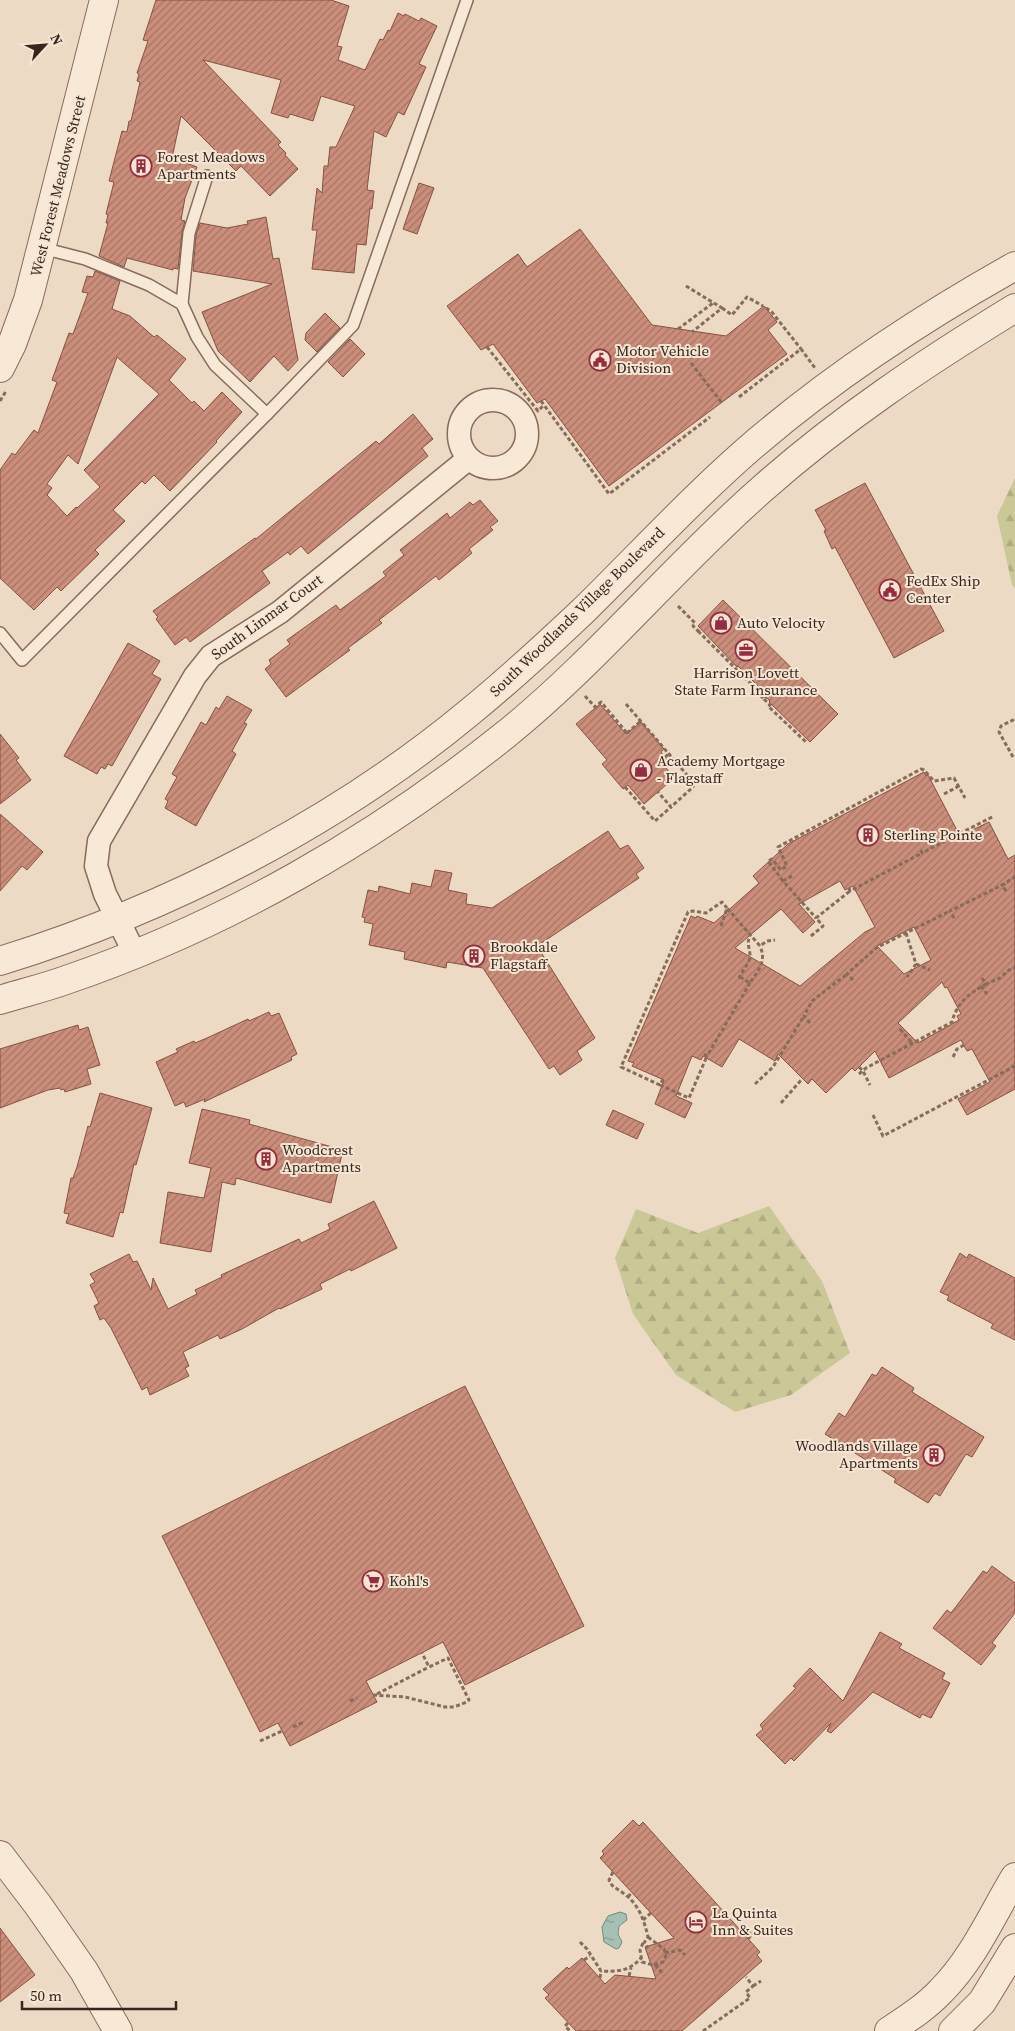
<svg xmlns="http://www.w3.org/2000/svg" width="1015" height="2031" font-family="'Source Serif 4',serif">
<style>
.forest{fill:url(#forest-firs)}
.water{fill:url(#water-ripples);stroke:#6d8e80}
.building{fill:url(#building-hatch);stroke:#865141;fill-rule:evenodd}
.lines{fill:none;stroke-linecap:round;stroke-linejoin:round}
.service-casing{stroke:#876b5b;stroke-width:14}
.minor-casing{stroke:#876b5b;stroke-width:25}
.tertiary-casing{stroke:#876b5b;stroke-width:30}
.path{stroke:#876b5b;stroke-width:3;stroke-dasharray:4 2.5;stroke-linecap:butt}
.service{stroke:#f8e9d7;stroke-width:11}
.minor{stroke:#f8e9d7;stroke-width:22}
.tertiary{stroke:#f8e9d7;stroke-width:28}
.labels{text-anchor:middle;stroke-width:4;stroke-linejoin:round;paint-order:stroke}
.poi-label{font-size:15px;fill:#38261e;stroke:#f5e5d3;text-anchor:start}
.street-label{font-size:15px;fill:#38261e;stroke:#f5e5d3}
</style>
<defs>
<pattern id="forest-firs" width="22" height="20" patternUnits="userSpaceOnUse" patternTransform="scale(1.25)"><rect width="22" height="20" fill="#cbc898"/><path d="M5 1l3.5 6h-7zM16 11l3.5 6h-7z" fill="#afac83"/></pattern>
<pattern id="water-ripples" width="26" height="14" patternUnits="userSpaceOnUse" patternTransform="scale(1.25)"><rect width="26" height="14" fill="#a6c0b4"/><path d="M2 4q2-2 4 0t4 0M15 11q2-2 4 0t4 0" fill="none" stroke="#889c92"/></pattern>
<pattern id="building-hatch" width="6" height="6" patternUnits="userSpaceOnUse" patternTransform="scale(1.25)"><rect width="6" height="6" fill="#cb8e7b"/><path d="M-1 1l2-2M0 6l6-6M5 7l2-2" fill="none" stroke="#a67464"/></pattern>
</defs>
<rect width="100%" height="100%" fill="#eddac4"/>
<g class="forest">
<path d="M1015 478V589L1012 585 997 516Z"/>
<path d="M769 1206 822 1281 850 1353 791 1395 735 1412 676 1375 633 1314 615 1258 636 1209 698 1233Z"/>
</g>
<path class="water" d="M620 1912 626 1914 627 1920 619 1926 618 1934 622 1942 619 1948 616 1949 604 1942 602 1927 608 1916Z"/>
<g class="building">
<path d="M156 0H331L349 6 337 46 342 47 338 60 365 70 380 39 383 40 388 30 390 31 398 13 404 16 405 14 419 21 421 18 437 26 419 64 426 67 404 115 398 112 386 137 374 131 367 190 374 191 372 209 370 208 366 245 357 244 354 273 312 269 317 230H312L317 188 322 193 324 166H328L330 147H336L355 106 321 96 313 121 290 114 288 118 271 113 281 80 203 60 281 142 278 145 286 153 285 155 298 169 270 196 241 166 236 171 181 116 172 158 197 167 185 198 181 220 185 221 182 232 178 269 173 268V270L127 258 124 267 99 256 108 223H106L108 215 106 214 114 182 109 181 122 131 127 132 129 121H131L140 82 137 81 139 74 137 73 148 41 143 40Z"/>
<path d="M419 183 434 188 417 234 403 229Z"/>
<path d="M266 217 273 259 279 258 298 360 288 371 274 356 250 382 218 351 202 312 272 284 193 271 196 235 200 223 227 228 248 224 247 221Z"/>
<path d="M580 229 652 325 726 336 764 306 777 322 768 330 787 354 609 486 545 399 537 403 493 344 481 350 447 306 518 254 527 267Z"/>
<path d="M95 271 120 281 112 309 130 316 154 337 157 335 186 359 169 380 192 403 194 401 204 411 222 392 242 412 216 441 217 442 170 491 154 475 145 484 142 481 113 510 125 521 95 550 99 554 61 591 57 587 34 610 0 578V470L12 453 15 455 34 430 38 433 57 382 52 380 69 333 73 334 88 293 82 292 87 276 93 277ZM117 357 159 394 84 470 100 487 77 508 76 507 67 516 47 495 52 488 47 484 68 455 78 464Z"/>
<path d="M325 313 340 328 317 352 305 340 306 333Z"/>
<path d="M350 339 365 354 343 377 328 362Z"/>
<path d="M413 414 433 439 422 448 428 456 308 554 301 546 290 555 288 552 262 571 270 583 190 642 186 637 175 645 156 619 158 617 153 611 255 538 256 539 376 441 379 444Z"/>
<path d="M865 483 944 631 894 658 835 547 832 549 824 531 826 530 815 510Z"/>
<path d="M480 500 498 521 490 527 493 530 469 549 472 553 439 580 436 576 379 620 382 623 348 648 350 650 286 697 265 669 271 664 269 660 290 644 287 640 336 605 340 610 386 576 383 572 404 555 400 550 447 513 450 518 470 502 473 505Z"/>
<path d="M723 600 838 714 810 742 769 702 770 701 760 691 761 689 738 666 737 667 698 626Z"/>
<path d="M128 643 160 661 152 674 161 679 112 766 108 764 105 769 101 767 97 774 64 756Z"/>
<path d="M227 696 252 710 244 723 247 724 232 751 236 754 196 826 165 808 168 801 165 799 177 777 172 774 201 722 206 725 216 707 219 709Z"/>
<path d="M600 704 626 734 641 722 664 749 661 752 670 764 666 768 674 778 644 804 628 785 623 789 602 764 607 760 576 724Z"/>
<path d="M0 734 19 758 16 760 31 780 0 804Z"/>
<path d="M924 772 926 776 928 775 960 836 989 822 1008 859 1015 855V1089L967 1115 958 1099 990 1082 972 1049 967 1051 961 1040 889 1078 875 1051 855 1071 852 1068 826 1093 812 1079 808 1084 778 1054 775 1061 739 1039 722 1067 703 1056 701 1060 692 1056 676 1096 692 1103 685 1118 655 1104 664 1080 632 1066 634 1063 628 1061 691 916 696 918 697 916 714 923 759 883 753 876 788 844ZM840 881 845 890 853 886 875 927 865 932 800 986 735 948 781 909 803 933 815 922 799 904ZM914 927 931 960 904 974 877 946ZM942 982 945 988 947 987 961 1014 957 1016 959 1020 918 1043 898 1023Z"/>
<path d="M0 814 43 852 27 870 22 866 0 891Z"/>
<path d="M608 831 620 849 628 845 644 868 636 874 639 878 537 946 595 1038 577 1051 582 1060 560 1075 554 1066 549 1069 483 968 447 962 446 968 404 959 405 952 369 945 373 924 364 922 365 918 362 917 368 890 378 892 379 886 410 894 412 883 431 887 435 870 452 873 448 890 467 894 466 904 492 908Z"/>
<path d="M269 1012 271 1016 279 1013 297 1054 291 1057 292 1060 204 1102 205 1099 186 1107 184 1102 175 1106 156 1062 178 1052 176 1049 194 1041 195 1043 207 1038 248 1019 249 1021Z"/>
<path d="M78 1025 79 1030 88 1027 100 1065 87 1069 91 1084 65 1092 64 1089 61 1090 60 1088 48 1090 0 1108V1049Z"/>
<path d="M100 1093 152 1108 136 1165 134 1164 123 1213 120 1212 113 1237 66 1223 69 1214 64 1213 71 1178H73L77 1167 88 1126 90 1127Z"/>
<path d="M202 1109 250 1120 249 1124 336 1148 334 1153 342 1154 331 1203 236 1178 235 1185 222 1182 211 1252 160 1243 168 1192 204 1198 211 1168 189 1163Z"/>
<path d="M613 1110 644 1124 637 1139 606 1125Z"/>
<path d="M374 1201 397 1248 351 1271 350 1269 320 1284 322 1289 280 1309 279 1308 242 1329 220 1339 218 1335 183 1352 189 1366 185 1368 189 1376 150 1395 147 1387 142 1390 111 1328 104 1318 100 1320 94 1306 99 1303 90 1285 95 1282 90 1274 129 1254 133 1262 137 1261 151 1290 153 1278 168 1309 197 1294 195 1290 222 1277 221 1275 299 1239 301 1243 330 1229 328 1224Z"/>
<path d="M960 1253 967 1258 969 1254 1015 1278V1340L991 1328 993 1324 947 1300 949 1296 940 1292Z"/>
<path d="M882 1367 914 1388 912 1392 984 1437 972 1457 966 1454 940 1496 935 1493 928 1503 894 1482 896 1479 825 1434 839 1413 845 1417 872 1374 876 1376Z"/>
<path d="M465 1386 584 1626 465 1685 443 1642 366 1681 377 1702 290 1746 278 1723 260 1732 162 1536Z"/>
<path d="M992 1566 1015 1583V1613L992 1643 996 1646 981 1665 933 1628 947 1610 951 1613 983 1571 987 1573Z"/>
<path d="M880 1632 902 1644 899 1648 945 1673 942 1679 950 1683 931 1718 922 1714 920 1718 873 1692 831 1733 827 1731 831 1723 794 1761 791 1758 785 1764 756 1735 763 1729 760 1725 796 1688 793 1686 810 1668 843 1701Z"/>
<path d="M633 1820 639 1826 643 1822 760 1952 757 1955 762 1961 682 2031H576L545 1998 549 1995 543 1989 567 1967 569 1969 582 1958 605 1984 615 1975 656 1979 645 1947 674 1938 600 1858 604 1854 602 1851Z"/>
<path d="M0 1928 35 1975 0 2002Z"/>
</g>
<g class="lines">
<g class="service-casing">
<g id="service">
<path d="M42 248 85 259 149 285 182 304 197 337 215 365 267 414"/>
<path d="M182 304 189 233 207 176"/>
<path d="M0 633 22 660 267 414 353 325 467 0"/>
</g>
</g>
<g class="minor-casing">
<g id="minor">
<circle cx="493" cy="434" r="34"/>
<path d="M135 954 105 894 96 866 99 841 195 676 211 656 280 612 468 459"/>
</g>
</g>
<g class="tertiary-casing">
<g id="tertiary">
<path d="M0 368 12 344 28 300 104 0"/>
<path d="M0 961C168 909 335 824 471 711 510 679 547 645 583 611 641 554 696 494 758 441 837 374 924 317 1015 266"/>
<path d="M0 1000C22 993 44 988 66 980 224 926 374 840 505 735 597 661 673 567 762 489 841 419 925 363 1015 308"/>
<path d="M0 1855 38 1905 84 1971 118 2031"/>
<path d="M889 2031C907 2019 926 2007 941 1991 973 1959 992 1915 1015 1877"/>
<path d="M953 2031 982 2002 1015 1948"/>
</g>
</g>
<g class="path">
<path d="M686 286 722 308 692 332"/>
<path d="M722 308 732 315 747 297 763 306"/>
<path d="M766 308 771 311 801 349"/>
<path d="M678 329 713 303"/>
<path d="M487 347 538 411 544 405"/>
<path d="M691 363 722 403"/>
<path d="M739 397 801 349 815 368"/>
<path d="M0 401 6 391"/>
<path d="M541 401 609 494 710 417"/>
<path d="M678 606 695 623 693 626 698 631 701 628"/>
<path d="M698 631 757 690 756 691 764 699 766 697"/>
<path d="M585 696 595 707 601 702 627 733"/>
<path d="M764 699 770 705 768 706 806 742"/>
<path d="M626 704 693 782V787L671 807 658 792"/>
<path d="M627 733 641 721"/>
<path d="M665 757 669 754"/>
<path d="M1013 757 999 732 1001 726 1015 719"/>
<path d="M625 787 655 821 671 807"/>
<path d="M944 794 959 786"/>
<path d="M921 850 922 853 994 816"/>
<path d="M792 876 783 881 816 918"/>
<path d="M783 881 768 861 772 859 781 870 787 866 778 847 921 769 924 770 934 781 954 778 965 798"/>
<path d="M849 888 850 891 922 853"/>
<path d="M1006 891 1002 885 1015 877"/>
<path d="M954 918 950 911 1002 885"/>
<path d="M721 926 727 908 760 946 767 941 775 940"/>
<path d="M906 933 916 964 907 977"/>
<path d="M811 936 823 926 816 918 850 891"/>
<path d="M916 964 930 970"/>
<path d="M738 977H740C742 970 750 963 750 956 750 947 746 944 750 936"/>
<path d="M740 977 750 983C758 970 767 962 760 946"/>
<path d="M982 978 986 984 1000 978 1009 970 1015 968"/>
<path d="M853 980 847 974 876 948 950 911"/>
<path d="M981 986 987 994"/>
<path d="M810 1023 804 1016 812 1001 847 974"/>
<path d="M900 1029 912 1043"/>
<path d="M704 1054 707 1056 750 983"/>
<path d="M953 1057 957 1049 964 1045"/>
<path d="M859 1067 863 1071 870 1085"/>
<path d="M859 1074 866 1068 952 1022C957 1002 969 994 986 984"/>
<path d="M663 1079 660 1085 689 1098 707 1056"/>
<path d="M755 1084 773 1067 804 1016"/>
<path d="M660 1085 621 1067 688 912 693 911 706 913 722 902 727 908"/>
<path d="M781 1103 802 1079"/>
<path d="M873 1115 883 1136 1015 1066"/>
<path d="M377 1694 429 1667"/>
<path d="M373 1695 405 1697 445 1707H454L467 1702 469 1700 448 1658 429 1667 422 1653"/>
<path d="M350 1701 357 1698"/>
<path d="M293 1727 304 1722"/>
<path d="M260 1741 282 1731"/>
<path d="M613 1872 609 1880C612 1888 617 1888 623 1893 638 1903 644 1919 648 1937L644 1943 648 1948"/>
<path d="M628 1897 632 1892"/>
<path d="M643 1920 651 1913"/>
<path d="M743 1926 752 1935"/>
<path d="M748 1939 758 1928"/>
<path d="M580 1942 587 1949 601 1971C617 1972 630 1971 641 1958"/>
<path d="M643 1943 640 1950 642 1962 653 1965 663 1962 666 1955 664 1949 648 1937"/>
<path d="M665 1953 680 1950 685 1955"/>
<path d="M584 1960 590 1956"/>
<path d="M655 1965 664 1975"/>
<path d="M629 1976 631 1968"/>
<path d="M600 1978 601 1971"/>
<path d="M753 1986 761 1981"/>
<path d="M568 2023 565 2026 570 2031"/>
<path d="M703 2031 750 1998 746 1992 753 1986 746 1977"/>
</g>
<use href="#service" class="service"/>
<use href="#minor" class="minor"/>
<use href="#tertiary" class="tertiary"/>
</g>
<defs>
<g id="building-ring" transform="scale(1.125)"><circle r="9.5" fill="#f5e5d3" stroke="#952c3f" stroke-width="1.5"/><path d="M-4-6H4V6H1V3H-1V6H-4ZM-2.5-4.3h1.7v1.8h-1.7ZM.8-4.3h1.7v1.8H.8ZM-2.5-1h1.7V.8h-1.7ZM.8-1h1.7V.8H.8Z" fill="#952c3f"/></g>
<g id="civic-ring" transform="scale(1.125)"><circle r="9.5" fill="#f5e5d3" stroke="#952c3f" stroke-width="1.5"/><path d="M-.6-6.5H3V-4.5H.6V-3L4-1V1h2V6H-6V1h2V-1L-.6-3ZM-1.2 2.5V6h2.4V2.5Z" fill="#952c3f"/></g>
<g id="shop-ring" transform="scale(1.125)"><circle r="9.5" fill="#f5e5d3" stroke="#952c3f" stroke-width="1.5"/><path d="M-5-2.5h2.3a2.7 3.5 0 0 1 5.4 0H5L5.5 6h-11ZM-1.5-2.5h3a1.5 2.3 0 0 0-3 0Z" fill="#952c3f"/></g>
<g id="office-ring" transform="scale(1.125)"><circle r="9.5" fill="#f5e5d3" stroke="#952c3f" stroke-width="1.5"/><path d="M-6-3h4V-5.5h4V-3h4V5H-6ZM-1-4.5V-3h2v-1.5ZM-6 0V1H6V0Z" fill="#952c3f"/></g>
<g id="supermarket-ring" transform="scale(1.125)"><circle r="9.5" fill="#f5e5d3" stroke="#952c3f" stroke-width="1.5"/><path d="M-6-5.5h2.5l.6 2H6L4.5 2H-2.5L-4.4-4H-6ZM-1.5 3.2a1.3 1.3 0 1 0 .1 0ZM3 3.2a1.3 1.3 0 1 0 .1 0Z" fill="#952c3f"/></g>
<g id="hotel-ring" transform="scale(1.125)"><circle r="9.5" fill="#f5e5d3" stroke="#952c3f" stroke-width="1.5"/><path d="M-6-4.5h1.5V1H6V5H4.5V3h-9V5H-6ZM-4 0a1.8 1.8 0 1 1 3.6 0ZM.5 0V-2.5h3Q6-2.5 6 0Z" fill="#952c3f"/></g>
</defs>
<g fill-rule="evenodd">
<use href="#building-ring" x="141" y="166"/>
<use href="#civic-ring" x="600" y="360"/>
<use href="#civic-ring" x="890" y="590"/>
<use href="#shop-ring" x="721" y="623"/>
<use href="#office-ring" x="746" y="650"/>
<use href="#shop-ring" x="641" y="770"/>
<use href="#building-ring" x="868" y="835"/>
<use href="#building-ring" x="474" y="956"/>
<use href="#building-ring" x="266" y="1159"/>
<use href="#building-ring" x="934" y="1455"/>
<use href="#supermarket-ring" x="373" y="1581"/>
<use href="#hotel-ring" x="696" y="1922"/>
</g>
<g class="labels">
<g class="poi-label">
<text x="157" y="162">Forest Meadows<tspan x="157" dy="17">Apartments</tspan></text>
<text x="616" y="356">Motor Vehicle<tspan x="616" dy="17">Division</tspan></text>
<text x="906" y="586">FedEx Ship<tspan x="906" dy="17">Center</tspan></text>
<text x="737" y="628">Auto Velocity</text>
<text x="746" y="678" text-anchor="middle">Harrison Lovett<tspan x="746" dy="17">State Farm Insurance</tspan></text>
<text x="657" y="766">Academy Mortgage<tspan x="657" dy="17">- Flagstaff</tspan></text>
<text x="884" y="840">Sterling Pointe</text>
<text x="490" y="952">Brookdale<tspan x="490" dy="17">Flagstaff</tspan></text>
<text x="282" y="1155">Woodcrest<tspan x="282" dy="17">Apartments</tspan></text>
<text x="918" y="1451" text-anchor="end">Woodlands Village<tspan x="918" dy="17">Apartments</tspan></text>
<text x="389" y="1586">Kohl's</text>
<text x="712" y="1918">La Quinta<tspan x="712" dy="17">Inn &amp; Suites</tspan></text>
</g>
<g class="street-label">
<text transform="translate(58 186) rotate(-76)" y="5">West Forest Meadows Street</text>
<text transform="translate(577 612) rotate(-44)" y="5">South Woodlands Village Boulevard</text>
<text transform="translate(267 617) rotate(-36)" y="5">South Linmar Court</text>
</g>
</g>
<g transform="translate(45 45) rotate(64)" stroke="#f5e5d3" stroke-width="4" paint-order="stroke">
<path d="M0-4L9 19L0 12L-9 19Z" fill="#38261e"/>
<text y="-8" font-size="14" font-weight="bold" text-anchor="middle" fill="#38261e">N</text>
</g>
<path d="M22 2001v8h154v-8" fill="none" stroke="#38261e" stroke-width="2.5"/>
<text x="30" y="2001" font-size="15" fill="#38261e" stroke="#f5e5d3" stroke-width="4" paint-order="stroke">50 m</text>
</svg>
